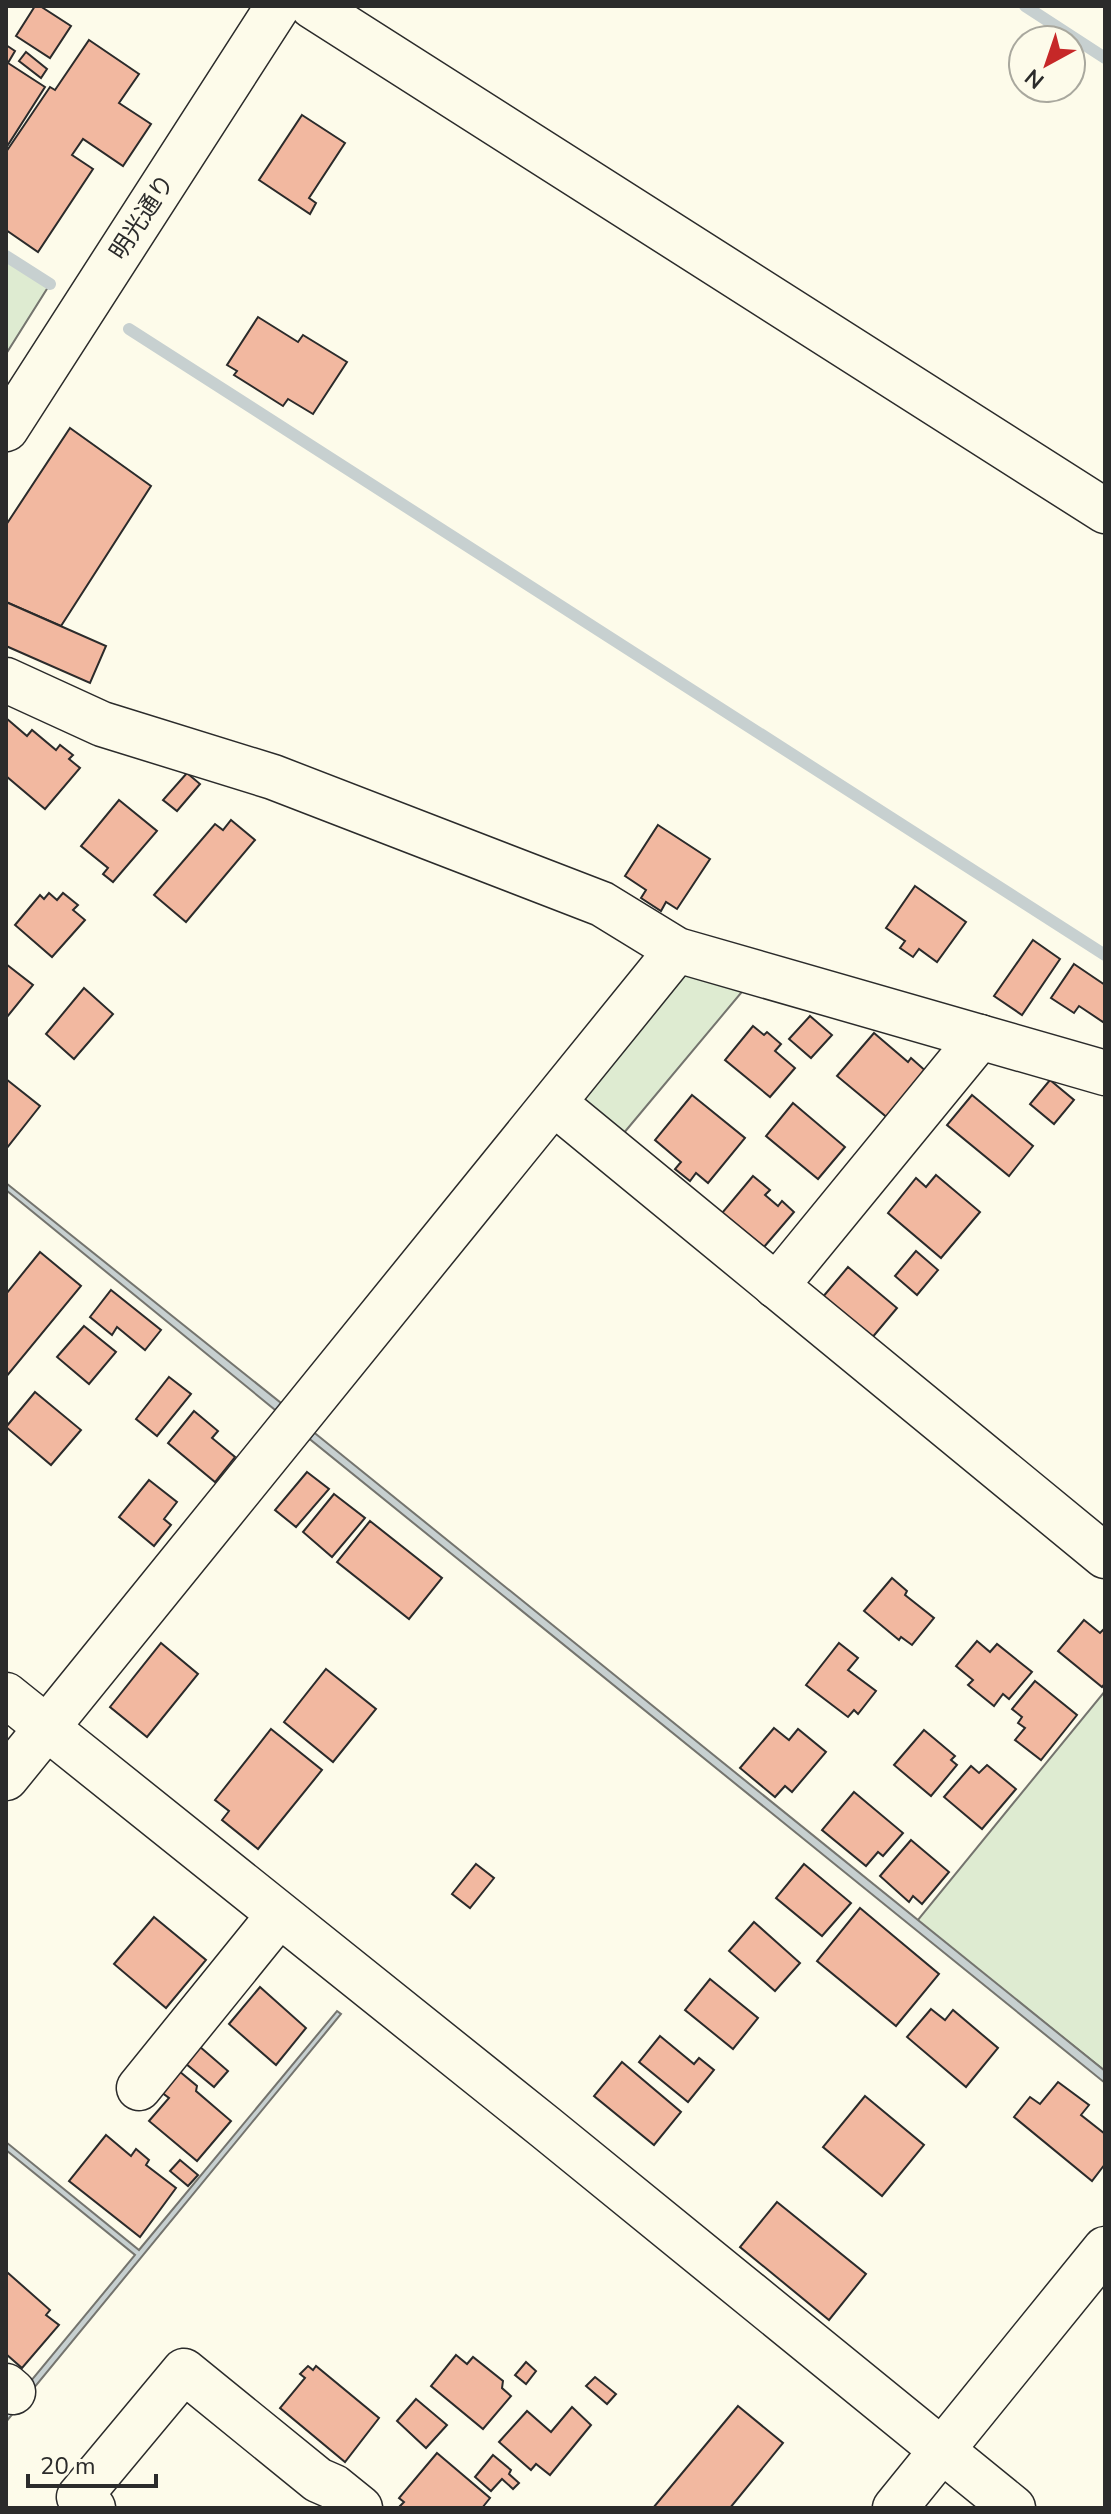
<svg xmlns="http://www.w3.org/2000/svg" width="1111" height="2514" font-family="'Nunito Sans','Noto Sans JP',sans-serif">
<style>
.green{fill:#deebd1;stroke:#74746e;stroke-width:2}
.water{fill:#c7d0d0;stroke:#74746e;stroke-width:2}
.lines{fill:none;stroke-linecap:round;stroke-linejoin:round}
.stream{stroke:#c7d0d0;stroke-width:12}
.building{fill:#f2b8a0;stroke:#2b2b2b;stroke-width:2}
.minor-casing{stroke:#2b2b2b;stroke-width:47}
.minor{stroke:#fdfbea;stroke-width:44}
.labels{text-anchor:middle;stroke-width:6;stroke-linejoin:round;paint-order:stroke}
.street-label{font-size:24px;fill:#2b2b2b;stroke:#fdfbea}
</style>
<rect width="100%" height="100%" fill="#fdfbea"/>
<g class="green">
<path d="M6 256 50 284 6 354Z"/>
<path d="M677 965 746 987 618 1140 575 1105Z"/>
<path d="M1105 1691V2071L917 1921Z"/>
</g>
<g class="water">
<path d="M6 1183 291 1411 285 1418 6 1190Z"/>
<path d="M306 1426 1105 2071V2083L301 1432Z"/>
<path d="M337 2011 341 2014 6 2422V2411L135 2255 6 2150V2142L139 2250Z"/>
</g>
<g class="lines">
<g class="stream">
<path d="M1025 6 1105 58"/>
<path d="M6 256 50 284"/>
<path d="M129 329 1105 955"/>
</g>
</g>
<g class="building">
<path d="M35 6H40L71 26 50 58 16 36Z"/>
<path d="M89 40 139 74 119 103 151 124 123 166 83 139 72 155 93 169 38 252 6 230V152L50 87 55 90Z"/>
<path d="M6 45 15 51 8 63 45 87 6 148Z"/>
<path d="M26 52 47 69 41 78 19 61Z"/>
<path d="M302 115 345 143 309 198 316 203 310 214 259 180Z"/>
<path d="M258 317 298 342 303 335 347 362 313 414 288 399 283 406 234 375 237 371 227 365Z"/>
<path d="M70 428 151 486 61 626 6 602V525Z"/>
<path d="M6 602 106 646 90 683 6 646Z"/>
<path d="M6 718 27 736 32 730 56 750 60 745 73 755 69 759 80 768 45 809 6 776Z"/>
<path d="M187 773 200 784 177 811 163 800Z"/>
<path d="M119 800 157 831 113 882 103 874 108 868 81 846Z"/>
<path d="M231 820 255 840 186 922 154 895 215 824 223 830Z"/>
<path d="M658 825 710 859 677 909 666 902 661 911 641 898 646 890 625 876Z"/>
<path d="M915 886 966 922 937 962 919 949 913 957 900 948 905 941 886 928Z"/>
<path d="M49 893 57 900 63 893 78 905 73 910 85 920 52 957 15 925 40 895 44 899Z"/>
<path d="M1033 940 1060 959 1022 1015 994 996Z"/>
<path d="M6 964 33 985 7 1017H6Z"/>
<path d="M1074 964 1105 985V1019L1103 1022 1079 1006 1074 1013 1051 998Z"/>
<path d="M84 988 113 1014 74 1059 46 1034Z"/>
<path d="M810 1016 832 1035 811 1058 789 1039Z"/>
<path d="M753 1026 764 1035 767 1032 781 1044 775 1051 795 1068 770 1097 725 1060Z"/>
<path d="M874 1033 908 1062 911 1058 928 1073 889 1119 837 1076Z"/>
<path d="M6 1079 40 1106 6 1149Z"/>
<path d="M1050 1080 1074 1100 1054 1124 1030 1104Z"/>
<path d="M692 1095 745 1138 708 1183 696 1173 690 1181 675 1169 681 1162 655 1140Z"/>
<path d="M972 1095 1033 1146 1009 1176 947 1125Z"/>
<path d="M793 1103 845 1147 818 1179 766 1136Z"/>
<path d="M936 1175 980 1212 941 1258 888 1213 916 1178 926 1187Z"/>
<path d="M753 1176 770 1190 765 1195 778 1206 782 1201 794 1212 764 1247 722 1213Z"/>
<path d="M916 1251 938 1270 917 1295 895 1276Z"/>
<path d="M40 1252 81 1286 6 1377V1294Z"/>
<path d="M848 1267 897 1308 871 1339 822 1298Z"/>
<path d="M111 1290 161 1330 145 1350 117 1327 112 1335 90 1317Z"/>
<path d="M84 1326 116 1352 89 1384 57 1357Z"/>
<path d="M169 1377 191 1394 157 1436 136 1419Z"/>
<path d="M35 1392 81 1430 51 1465 6 1427Z"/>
<path d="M194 1411 218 1431 212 1438 235 1457 215 1482 168 1443Z"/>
<path d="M307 1472 329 1489 296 1527 275 1510Z"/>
<path d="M149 1480 177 1502 164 1519 171 1525 154 1546 119 1517Z"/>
<path d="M334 1494 365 1518 332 1557 303 1532Z"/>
<path d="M370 1521 442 1578 409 1619 337 1562Z"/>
<path d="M892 1578 907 1591 905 1595 934 1618 912 1645 901 1637 899 1640 864 1611Z"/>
<path d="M1084 1620 1100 1633 1105 1628V1683L1102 1687 1058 1651Z"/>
<path d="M977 1641 990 1652 997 1644 1032 1672 1009 1699 1003 1694 994 1706 968 1685 973 1680 956 1666Z"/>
<path d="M161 1643 198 1674 147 1737 110 1707Z"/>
<path d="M839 1643 858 1658 848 1670 876 1691 858 1714 854 1710 848 1717 806 1685Z"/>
<path d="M326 1669 376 1709 333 1762 284 1722Z"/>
<path d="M1035 1681 1077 1715 1041 1760 1015 1740 1025 1728 1018 1723 1022 1717 1012 1709Z"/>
<path d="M774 1728 789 1740 798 1729 826 1752 792 1792 785 1786 775 1797 740 1768Z"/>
<path d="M271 1729 322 1770 258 1849 222 1820 229 1811 215 1800Z"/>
<path d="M924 1730 955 1756 951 1760 957 1765 931 1796 894 1765Z"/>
<path d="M987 1765 1016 1789 982 1829 944 1797 971 1766 979 1773Z"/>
<path d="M854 1792 903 1833 883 1856 878 1852 866 1866 822 1830Z"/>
<path d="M911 1840 949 1872 922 1904 913 1896 909 1902 880 1876Z"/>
<path d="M476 1864 494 1878 470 1908 452 1894Z"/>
<path d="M804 1864 851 1903 822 1936 776 1898Z"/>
<path d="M860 1908 939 1974 896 2026 817 1961Z"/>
<path d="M154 1917 206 1960 166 2008 114 1964Z"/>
<path d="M754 1922 800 1963 775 1991 729 1951Z"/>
<path d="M710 1979 758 2018 733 2049 685 2010Z"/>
<path d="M260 1987 306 2028 276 2065 229 2024Z"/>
<path d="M931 2009 945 2020 953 2010 998 2048 966 2087 907 2037Z"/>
<path d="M660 2036 694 2064 699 2058 714 2070 688 2102 639 2062Z"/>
<path d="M199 2046 228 2071 214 2087 185 2063Z"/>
<path d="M622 2062 681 2112 654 2145 594 2096Z"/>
<path d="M179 2071 197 2086 196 2091 231 2121 197 2161 149 2121 169 2098 161 2092Z"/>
<path d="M1058 2082 1089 2105 1081 2115 1105 2134V2164L1092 2181 1014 2117 1030 2097 1040 2104Z"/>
<path d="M865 2096 924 2145 882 2196 823 2147Z"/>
<path d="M106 2135 131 2156 136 2149 149 2160 146 2165 176 2188 140 2237 69 2181Z"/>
<path d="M180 2160 198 2175 188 2186 170 2171Z"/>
<path d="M777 2202 866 2274 829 2320 740 2247Z"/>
<path d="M8 2273 50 2310 46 2315 59 2325 22 2368 6 2354V2276Z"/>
<path d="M456 2355 467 2364 473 2357 503 2381 502 2388 511 2396 483 2429 431 2386Z"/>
<path d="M526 2362 536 2371 526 2384 515 2375Z"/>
<path d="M308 2366 313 2370 316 2366 379 2418 345 2462 280 2408 305 2378 300 2374Z"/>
<path d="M595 2377 616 2394 607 2404 586 2386Z"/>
<path d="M416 2399 447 2425 426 2448 397 2421Z"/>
<path d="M738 2406 783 2443 730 2508H653Z"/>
<path d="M572 2407 591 2425 550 2475 536 2464 531 2470 499 2442 527 2411 551 2432Z"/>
<path d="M437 2453 490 2498 482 2508H398L404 2502 399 2498Z"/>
<path d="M493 2455 511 2470 509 2474 519 2483 513 2489 502 2479 491 2491 475 2477Z"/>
</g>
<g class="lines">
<g class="minor-casing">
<g id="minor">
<path d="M312 6 1105 511"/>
<path d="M6 429 278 6"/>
<path d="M6 680 102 724 273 777 602 904 677 950 1105 1073"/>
<path d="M554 1103 1105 1556"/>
<path d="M776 1286 980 1037"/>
<path d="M6 1695 545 2127 1013 2508"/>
<path d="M6 1778 677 950"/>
<path d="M139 2088 279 1915"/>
<path d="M6 2386 13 2392"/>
<path d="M93 2508 79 2497 184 2371 318 2480 334 2487 360 2508"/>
<path d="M895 2508 1105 2249"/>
</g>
</g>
<use href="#minor" class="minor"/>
</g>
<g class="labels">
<g class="street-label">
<text transform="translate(142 217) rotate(-57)" y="8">明光通り</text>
</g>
</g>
<rect width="1111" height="2514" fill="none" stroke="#2b2b2b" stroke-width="16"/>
<g transform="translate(1047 64) rotate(220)"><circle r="38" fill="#fdfbea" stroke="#a9a89e" stroke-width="2"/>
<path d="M0-6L14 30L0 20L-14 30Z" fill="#c62828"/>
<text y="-12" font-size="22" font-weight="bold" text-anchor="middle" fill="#2b2b2b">N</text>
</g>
<path d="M28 2474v12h128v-12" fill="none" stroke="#2b2b2b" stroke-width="4"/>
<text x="40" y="2474" font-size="24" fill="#2b2b2b" stroke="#fdfbea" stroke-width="6" paint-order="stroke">20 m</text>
</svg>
